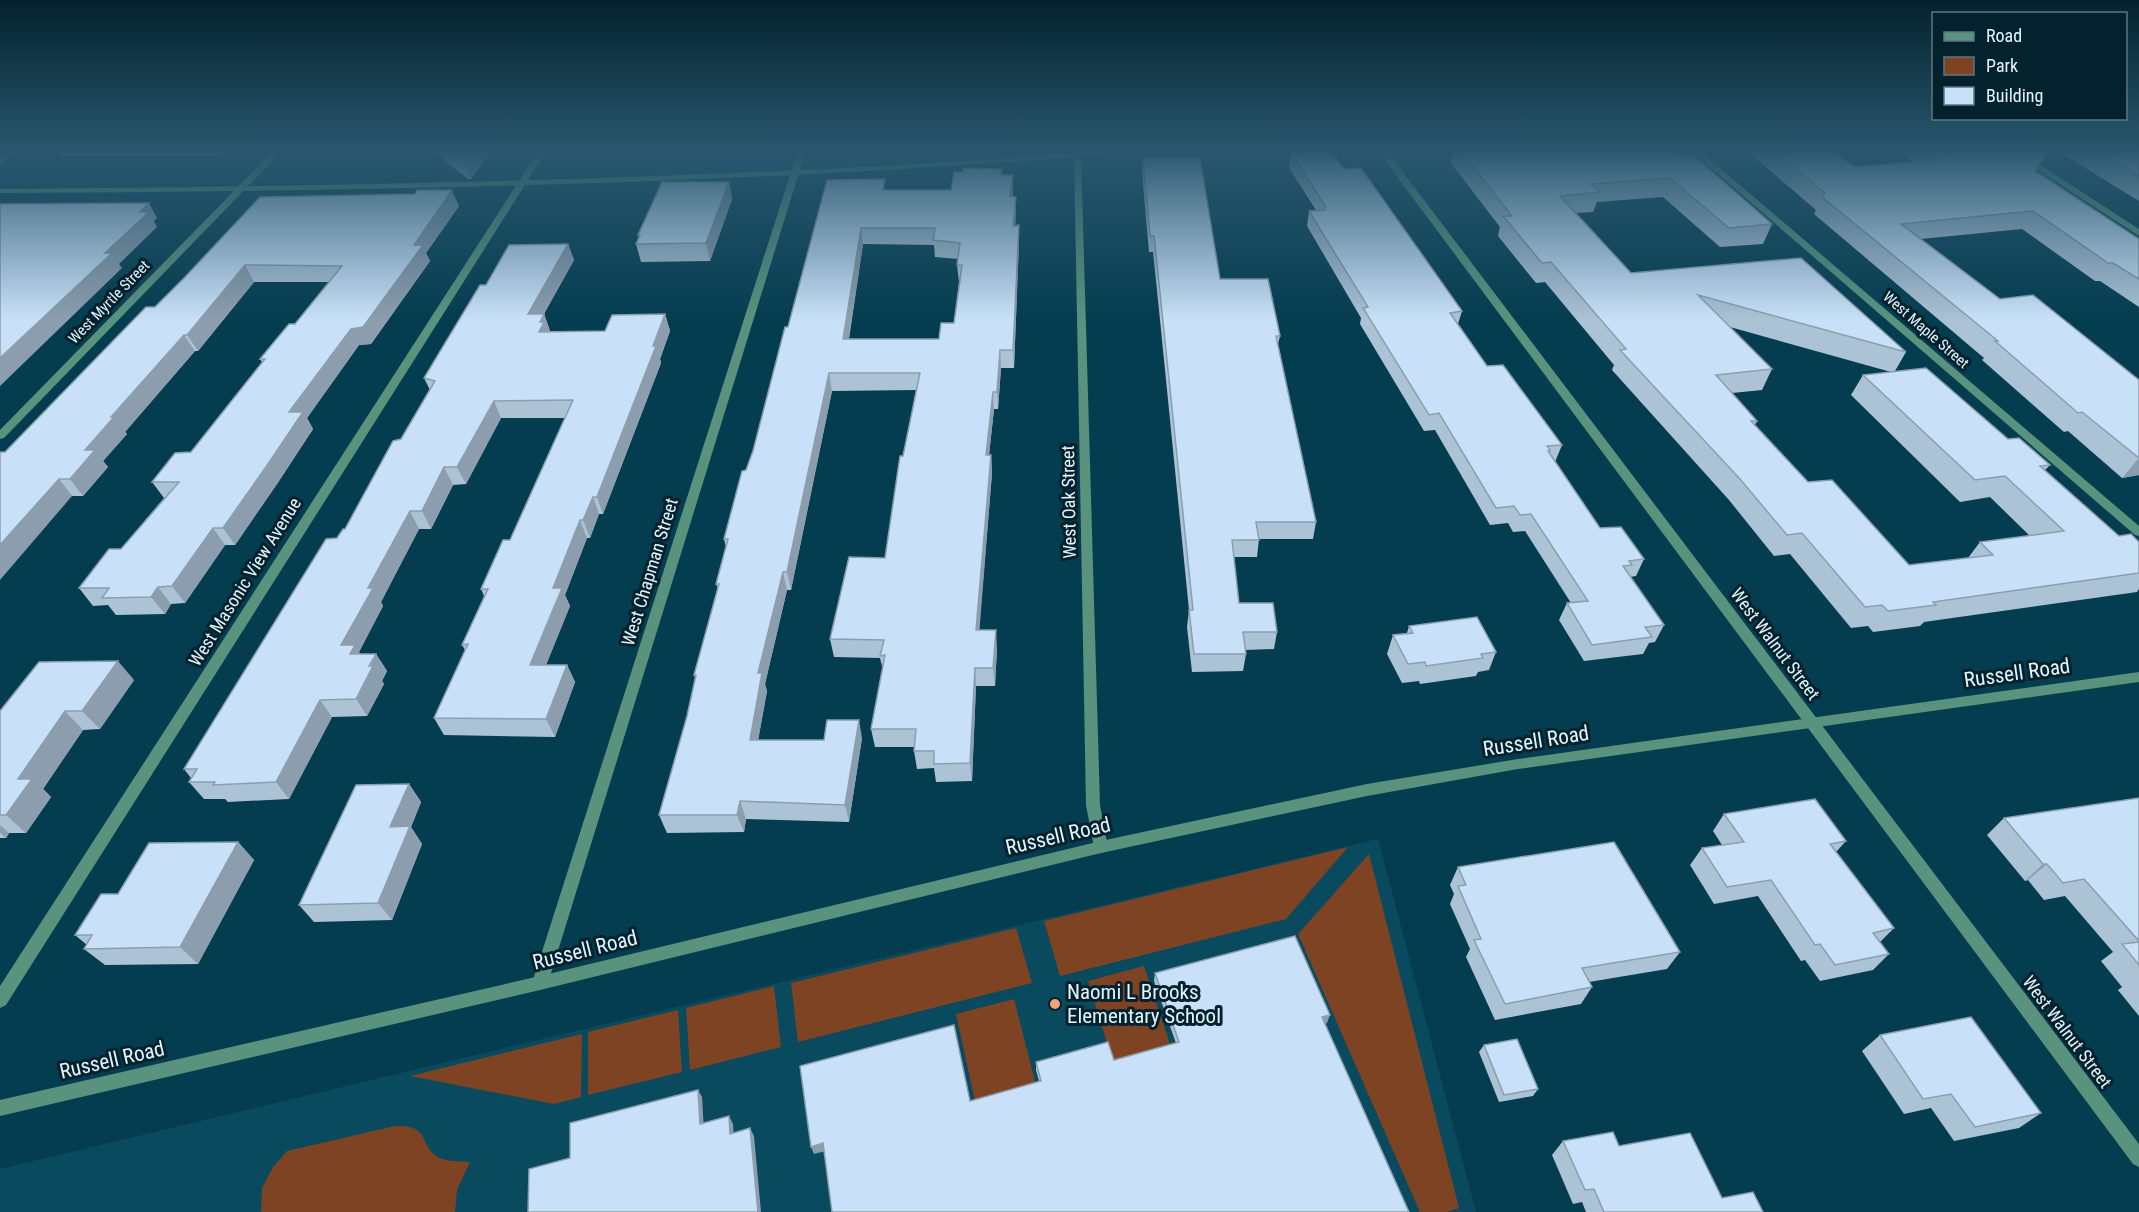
<svg xmlns="http://www.w3.org/2000/svg" width="2139" height="1212" font-family="'Roboto Condensed',sans-serif">
<style>
.built{fill:#0a4a5e}
.green{fill:#7e4322}
.lines{fill:none;stroke-linecap:round;stroke-linejoin:round}
.minor{fill:#59937d;fill-rule:evenodd}
.tertiary{fill:#59937d;fill-rule:evenodd}
.wall{fill:#acc2d5;fill-rule:evenodd}
.shaded-wall{fill:#8c9eae}
.building{fill:#c8e1f8;stroke:#8c9eae;stroke-width:1.5;fill-rule:evenodd}
.poi-dot{fill:#f0a27a;stroke:#04222e;stroke-width:2}
.labels{text-anchor:middle;stroke-width:6;stroke-linejoin:round;paint-order:stroke}
.far-street-label{font-size:15px;fill:#e4f5fd;stroke:#04222e}
.street-label{font-size:18px;fill:#e4f5fd;stroke:#04222e}
.near-street-label{font-size:21px;fill:#e4f5fd;stroke:#04222e}
.near-poi-label{font-size:21px;fill:#e4f5fd;stroke:#04222e;text-anchor:start}
</style>
<rect width="100%" height="100%" fill="#053d50"/>
<path class="built" d="M1378 839 1476 1212H0V1169Z"/>
<g class="green">
<path d="M1348 847 1286 919 1060 976 1044 921Z"/>
<path d="M1369 854 1459 1208 1447 1212H1420L1298 934Z"/>
<path d="M1016 928 1032 983 798 1042 791 983Z"/>
<path d="M1144 966 1171 1047 1113 1063 1088 981Z"/>
<path d="M774 986 781 1047 690 1070 686 1008Z"/>
<path d="M1014 999 1036 1085 975 1101 956 1014Z"/>
<path d="M678 1010 682 1072 588 1095V1032Z"/>
<path d="M582 1034 581 1097 554 1104 410 1076Z"/>
<path d="M395 1126C432 1125 417 1144 438 1157 446 1162 460 1161 470 1162L457 1190 455 1212H261L262 1188 273 1167 287 1151Z"/>
</g>
<g class="lines">
<g class="minor">
<path d="M11 150H20L0 164V158Z"/>
<path d="M274 150H283L4 438 0 439V430Z"/>
<path d="M539 150H547L6 1005 0 1008V986Z"/>
<path d="M798 150H806L548 983 546 988 540 990 534 988 532 983Z"/>
<path d="M1380 150H1388L1396 163 2139 1144V1167L2133 1164 1389 166Z"/>
<path d="M1690 150H1699L2139 526V536L2135 535Z"/>
<path d="M2007 150H2017L2139 229V236Z"/>
<path d="M1074 154 1081 156 1100 805 1108 847 1106 851 1101 853 1096 851 1094 847 1086 805Z"/>
</g>
<g class="tertiary">
<path d="M1100 150H1131L1127 152C969 167 810 175 652 181 435 189 217 192 0 193V189C219 187 439 184 658 176 806 170 953 164 1100 150Z"/>
<path d="M2139 672V682L1518 769 1367 796 1101 853 540 990 0 1116V1100L540 976 1101 841 1367 784 1518 759Z"/>
</g>
</g>
<g class="wall">
<path d="M57 150H230L224 156H61Z"/>
<path d="M431 150H492L471 179H468Z"/>
<path d="M1293 150H1330L1344 169 1462 311 1458 324 1487 366 1562 445 1555 462 1600 528 1644 559 1636 576 1630 577 1664 625 1655 642 1649 643 1643 654 1584 661 1559 620 1567 603H1571L1525 531 1513 532 1508 523 1490 525 1435 430 1424 431 1360 324 1361 318 1307 226 1309 211 1316 210 1289 168 1291 153 1293 152Z"/>
<path d="M1453 150H1673L1772 224 1763 244 1720 247 1663 197 1597 202 1593 212 1576 213 1631 273 1906 352 1895 371 2050 465 2045 470 2119 536 2139 542V589L2137 592 1924 622 1920 626 1873 632 1868 626 1851 628 1790 554 1774 556 1729 500 1612 370 1614 365 1545 282 1536 283 1498 236 1500 227 1450 162ZM1730 327 1891 372 1863 375 1851 395 1960 502 1990 497 2030 536 1980 542 1968 558 1909 565 1808 482 1755 425 1757 421 1732 393 1762 390 1772 369Z"/>
<path d="M1746 150H1831L1855 167 1914 162 1898 150H2049L2035 172 2139 239V307L2100 281H2095L2022 229 1921 239 2000 299 2139 380V475L2122 478 2068 431 2064 432 1982 360 1984 358 1814 214 1816 210Z"/>
<path d="M2056 150H2139V201Z"/>
<path d="M1143 158 1220 279 1280 336 1278 344 1316 522 1313 539H1259L1257 557H1234L1239 603 1277 632 1274 649 1245 650 1246 654 1243 671 1192 672 1187 627 1189 610 1158 300 1153 252H1149L1142 173Z"/>
<path d="M1002 169V175L1013 191V196L1016 213 1015 225 1019 242 1014 368H1001L998 409H994L989 455H991L992 473 979 630 997 648 995 686H976L972 781 936 782 934 768 917 769 914 751V747H875L871 729 883 670 880 658 834 657 830 639 885 558 916 390 832 391 791 590H787L765 684 767 691 758 740H824L862 738 849 822 746 819 744 832 667 833 659 815 687 716 695 678 694 675 718 589 716 584 726 547 724 539 753 451 788 327 886 190H951ZM863 244 934 245 935 257 958 259 957 265 959 282 954 323 939 339H849Z"/>
<path d="M729 182 732 199 710 261 641 262 636 244 639 238 638 235Z"/>
<path d="M459 206 426 253 430 261 371 344 359 345 307 418 313 429 279 481 235 545H225L185 603 171 604 165 614 116 615 108 605 93 606 79 588 121 549 164 498 152 482 191 452 262 362 260 359 295 324 329 282H254L198 351H195L125 432 127 434 103 461 108 467 83 496H72L5 452 185 277Z"/>
<path d="M568 244 574 260 544 314 550 331 549 332 605 331 665 314 670 331 660 359 661 363 603 514H599L590 538H587L565 595 570 606 546 665H567L575 682 555 737 444 735 434 718 465 650 462 645 484 596 481 589 510 540 565 418H501L466 484 453 485 431 529H419L381 602 383 606 359 652 360 654H376L387 671 382 681 384 684 367 716 332 717 289 799 228 802 225 799H204L189 782 191 778 184 769 337 538 345 529 401 439 430 390 424 378 486 285Z"/>
<path d="M1409 626 1496 652 1489 670 1478 672 1476 676 1420 684 1419 681 1402 683 1387 654 1393 635 1407 633Z"/>
<path d="M134 680 100 729 83 730 43 789 51 797 26 833H9L6 838H0V711Z"/>
<path d="M409 784 421 802 411 827 422 844 392 920 314 922 299 905Z"/>
<path d="M2139 798V1016L2118 990 2122 987 2101 961 2113 952 2065 896 2044 900 2028 880 2025 881 1987 835 2004 818Z"/>
<path d="M1724 814 1846 841 1836 852 1894 928 1880 942 1889 954 1873 970 1820 981 1805 960 1801 961 1758 896 1714 904 1690 865 1702 848 1722 845 1713 831Z"/>
<path d="M238 842 254 860 198 964 105 965 84 949 87 945 75 935Z"/>
<path d="M1458 867 1680 952 1667 969 1589 982 1592 987 1581 1004 1495 1020 1466 957 1470 949 1450 904 1454 894 1450 885Z"/>
<path d="M1155 973 1327 1023 814 1154 970 1101 1039 1081 1036 1070V1062L1114 1060 1176 1043 1154 981Z"/>
<path d="M1880 1035 2041 1113 2019 1128 1954 1141 1931 1108 1904 1114 1862 1051Z"/>
<path d="M1484 1045 1538 1089 1533 1096 1499 1102 1479 1052Z"/>
<path d="M1563 1141 1619 1146 1722 1198 1763 1212H1586L1582 1202 1573 1204 1552 1155Z"/>
</g>
<g class="shaded-wall">
<path d="M221 150H230L224 156Z"/>
<path d="M460 150H492L471 179Z"/>
<path d="M1013 175V191L1011 213 1010 196Z"/>
<path d="M729 182 732 199 710 261 706 243Z"/>
<path d="M452 190 459 206 426 253 430 261 371 344 359 345 307 418 313 429 279 481 235 545 223 528 289 412 351 329 414 245Z"/>
<path d="M1016 197V213L1014 242 1013 226Z"/>
<path d="M149 203 157 218 154 221 157 227 119 264 122 268 0 386V358L105 253 140 212Z"/>
<path d="M1019 225V242L1014 368 1013 350Z"/>
<path d="M861 228 863 244 846 357 843 339Z"/>
<path d="M568 244 574 260 534 331 528 314Z"/>
<path d="M245 265 254 282 198 351 187 335Z"/>
<path d="M544 314 550 331 548 335 539 332 540 322Z"/>
<path d="M665 314 670 331 660 359 661 363 603 514 597 497Z"/>
<path d="M184 335 195 351 125 432 127 434 103 461 108 467 83 496 70 479 85 450 111 417Z"/>
<path d="M1000 350 1001 368 998 409 997 392Z"/>
<path d="M829 373 832 391 791 590 787 572Z"/>
<path d="M993 392 994 409 987 473 986 455Z"/>
<path d="M494 401 501 418 466 484 457 467Z"/>
<path d="M991 455 992 473 978 648 976 630Z"/>
<path d="M2139 458V475L2122 478 2138 459Z"/>
<path d="M444 467 453 485 431 529 422 511Z"/>
<path d="M59 479 72 496 0 580V545Z"/>
<path d="M593 497 599 514 590 538 583 520Z"/>
<path d="M410 511 419 529 381 602 383 606 359 652 366 663 361 671 341 645 368 588Z"/>
<path d="M580 520 587 538 565 595 570 606 539 682 530 665 553 588Z"/>
<path d="M213 528 225 545 185 603 172 586Z"/>
<path d="M783 572 787 590 765 684 767 691 755 758 750 740 758 673Z"/>
<path d="M158 587 171 604 165 614 151 597Z"/>
<path d="M996 630 997 648 995 686 993 668Z"/>
<path d="M376 654 387 671 382 681 384 684 367 716 356 699Z"/>
<path d="M118 661 134 680 100 729 82 711Z"/>
<path d="M567 665 575 682 555 737 546 719Z"/>
<path d="M975 668 976 686 972 781 970 763Z"/>
<path d="M320 700 332 717 289 799 276 782Z"/>
<path d="M65 711 83 730 43 789 51 797 26 833 6 815 18 779Z"/>
<path d="M859 720 862 738 849 822 845 805Z"/>
<path d="M409 784 421 802 411 827 422 844 392 920 378 903 390 827Z"/>
<path d="M740 801 746 819 744 832 737 815Z"/>
<path d="M0 825 9 833 6 838 0 833Z"/>
<path d="M238 842 254 860 198 964 180 947Z"/>
<path d="M2043 864H2047L2028 880 2025 881Z"/>
<path d="M1330 1015 1327 1023 1320 1025 1322 1017Z"/>
<path d="M698 1090 702 1097 704 1131 700 1124Z"/>
<path d="M729 1116 733 1124 734 1141 730 1134Z"/>
<path d="M750 1128 754 1136 761 1212H758Z"/>
<path d="M823 1143 826 1150 814 1154 811 1147Z"/>
</g>
<g class="building">
<path d="M1294 150H1330L1344 169 1361 168 1462 311 1450 313 1487 366 1503 365 1562 445 1547 446 1550 450 1548 451 1600 528 1621 527 1644 559 1629 561 1632 565 1623 566 1664 625 1645 627 1652 637 1592 645 1567 603 1588 601 1531 514 1520 515 1514 506 1496 508 1439 413 1429 415 1363 308 1368 307 1309 211 1325 210 1324 208 1326 207 1291 153 1296 152Z"/>
<path d="M1460 150H1673L1679 155 1692 154 1772 224 1729 228 1670 178 1591 184 1600 192 1560 196 1631 273 1801 258 1906 352 1698 295 1772 369 1716 375 1757 421H1751L1808 482 1832 480 1909 565 1993 555 1980 542 2064 531 2005 476 1975 480 1863 375 1926 368 2008 439 2019 438 2050 465 2040 466 2119 536 2131 534 2139 542V573L1933 602 1936 605 1888 611 1882 605 1865 607 1802 533 1787 535 1740 479 1620 350 1626 349 1551 262 1542 263 1503 216H1512Z"/>
<path d="M1773 150H1831L1855 167 1944 159 1931 150H2040L2046 154 2035 171 2139 239V279L2113 263H2108L2033 211 1901 224 2000 299 2033 295 2139 380V458L2082 412 2078 413 1995 341H1998L1822 197 1825 193Z"/>
<path d="M2095 150H2139V176Z"/>
<path d="M1143 158H1200L1220 279H1268L1280 336H1276L1316 522H1256L1259 540H1232L1239 603H1273L1277 632H1243L1246 654H1194L1189 610H1193L1159 283 1154 236H1150Z"/>
<path d="M963 168 1002 169 1001 175H1013L1010 196 1016 197 1013 226 1019 225 1013 350H1000L997 392H993L986 455H991L976 630H996L993 668H975L970 763 934 764V751H914L916 729H871L885 655 880 656 884 640 830 639 849 557 885 558 900 456H903L920 373H829L787 572H783L758 673H762L750 740H824L827 720H859L845 805 740 801 737 815H659L687 716 696 675H694L719 584H716L728 539H724L742 471 746 470 753 451 785 327H788L827 180 885 179 883 190H951L954 172H963ZM861 228H935L933 240 960 243 957 265H962L954 323H941L939 339H843Z"/>
<path d="M662 182H729L706 243 636 244 640 235H638Z"/>
<path d="M417 190H452L414 245H423L363 327 351 329 289 412H303L268 464 223 528H213L172 586 158 587 151 597 102 598 109 588H79L109 549H121L179 482H152L175 453 191 452 265 359H260L289 324H295L342 266 245 265 187 335H184L111 417H114L85 450H95L70 479H59L0 545V452H5L146 307H155L185 277 260 197 415 194Z"/>
<path d="M149 203 140 212H149L105 253H112L0 358V204Z"/>
<path d="M568 244 528 314H544L540 322H544L539 332 605 331 612 315 665 314 653 346H656L597 497H593L583 520H580L553 588H562L530 665H567L546 719 434 718 468 644 462 645 488 589H481L503 540H510L573 400 494 401 457 467H444L422 511H410L368 588H373L341 645H355L350 654H376L369 666H373L356 699 320 700 276 782 213 785 215 782H189L197 769H184L326 539 337 538 343 529H345L393 441 401 439 435 381 424 378 480 285H486L509 245Z"/>
<path d="M1477 617 1496 652 1481 654 1483 658 1426 666 1425 662 1408 664 1393 635 1413 633 1409 626Z"/>
<path d="M118 661 82 711H65L18 779H32L6 815H0V711L39 662Z"/>
<path d="M409 784 390 827 410 826 378 903 299 905 356 785Z"/>
<path d="M2139 798V941L2084 879 2063 883 2047 864H2043L2004 818Z"/>
<path d="M1815 799 1846 841 1830 844 1894 928 1873 933 1889 954 1835 965 1820 944 1815 945 1771 880 1727 887 1702 848 1744 842 1724 814Z"/>
<path d="M238 842 180 947 84 949 92 935H75L101 894H118L149 843Z"/>
<path d="M1614 842 1680 952 1582 968 1592 987 1505 1004 1474 940 1481 939 1458 886 1466 885 1458 867Z"/>
<path d="M1295 936 1330 1015 1322 1017 1409 1212H832L823 1143 811 1147 800 1066 954 1025 970 1101 1041 1081 1036 1062 1108 1042 1114 1060 1179 1042 1155 973Z"/>
<path d="M2139 942V965L2122 944Z"/>
<path d="M1971 1017 2041 1113 1975 1127 1951 1094 1923 1099 1880 1035Z"/>
<path d="M1517 1039 1538 1089 1504 1095 1484 1045Z"/>
<path d="M698 1090 700 1124 729 1116 730 1134 750 1128 758 1212H528L529 1169 570 1158V1123Z"/>
<path d="M1613 1132 1619 1146 1690 1133 1722 1198 1753 1192 1763 1212H1604L1594 1189 1585 1190 1563 1141Z"/>
</g>
<linearGradient id="sky" x2="0" y2="1"><stop stop-color="#03222c"/><stop offset="0.47" stop-color="#2a576f"/><stop offset="1" stop-color="#2a576f" stop-opacity="0"/></linearGradient>
<rect width="2139" height="320" fill="url(#sky)"/>
<circle class="poi-dot" cx="1055" cy="1004" r="6"/>
<g class="labels">
<g class="far-street-label">
<text transform="translate(109 302) rotate(-46)" y="5">West Myrtle Street</text>
<text transform="translate(1926 330) rotate(41)" y="5">West Maple Street</text>
</g>
<g class="street-label">
<text transform="translate(1069 502) rotate(-91)" y="6">West Oak Street</text>
<text transform="translate(650 572) rotate(-73)" y="6">West Chapman Street</text>
<text transform="translate(245 582) rotate(-58)" y="6">West Masonic View Avenue</text>
<text transform="translate(1775 644) rotate(53)" y="6">West Walnut Street</text>
<text transform="translate(2067 1032) rotate(53)" y="6">West Walnut Street</text>
</g>
<g class="near-street-label">
<text transform="translate(2017 673) rotate(-8)" y="7">Russell Road</text>
<text transform="translate(1536 741) rotate(-9)" y="7">Russell Road</text>
<text transform="translate(1058 836) rotate(-13)" y="7">Russell Road</text>
<text transform="translate(585 950) rotate(-14)" y="7">Russell Road</text>
<text transform="translate(112 1060) rotate(-13)" y="7">Russell Road</text>
</g>
<g class="near-poi-label">
<text x="1067" y="999">Naomi L Brooks<tspan x="1067" dy="24">Elementary School</tspan></text>
</g>
</g>
<rect x="1932" y="12" width="195" height="108" fill="#04222e" stroke="#5e7681" stroke-width="1.5"/>
<rect x="1944" y="32" width="30" height="9" fill="#59937d" stroke="#5e7681" stroke-width="1.5"/>
<text x="1986" y="42" font-size="18" fill="#e4f5fd">Road</text>
<rect x="1944" y="57" width="30" height="18" fill="#7e4322" stroke="#5e7681" stroke-width="1.5"/>
<text x="1986" y="72" font-size="18" fill="#e4f5fd">Park</text>
<rect x="1944" y="87" width="30" height="18" fill="#c8e1f8" stroke="#5e7681" stroke-width="1.5"/>
<text x="1986" y="102" font-size="18" fill="#e4f5fd">Building</text>
</svg>
